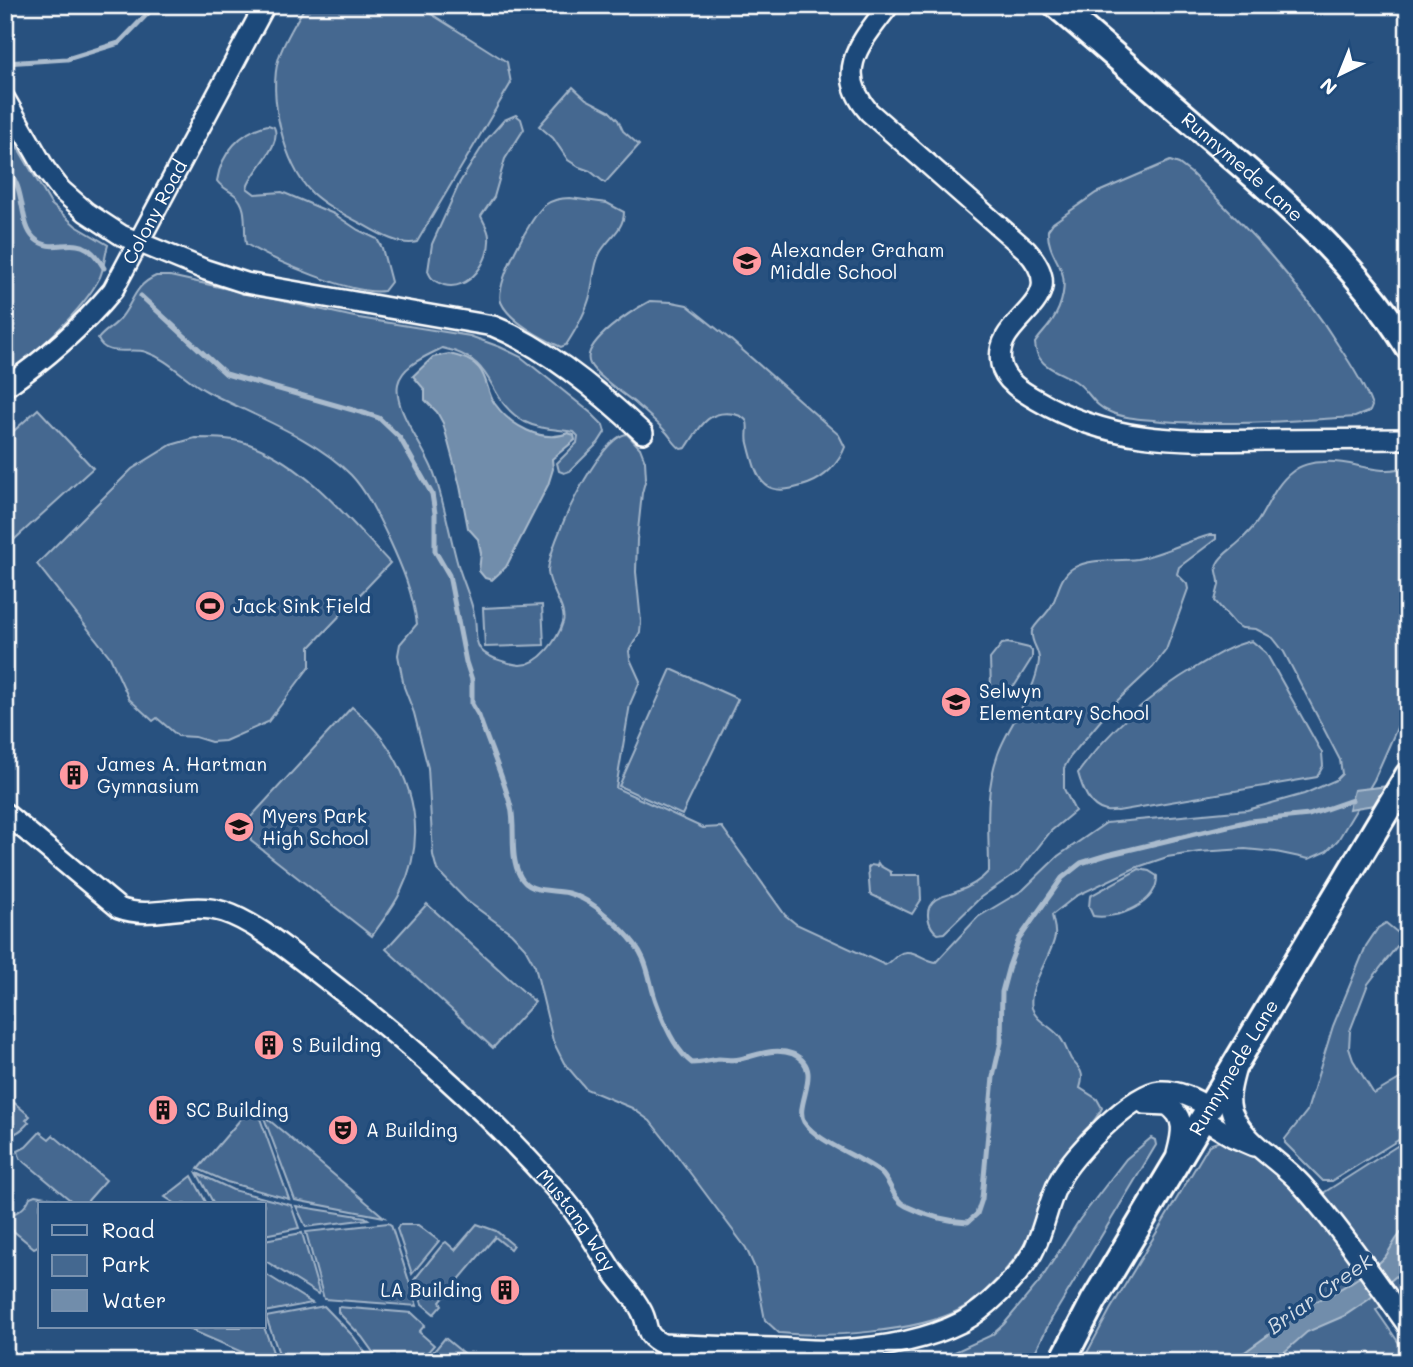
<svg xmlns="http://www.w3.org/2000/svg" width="1413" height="1367" font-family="Mali,sans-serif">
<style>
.green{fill:#446890;stroke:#a2b4c8;stroke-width:2}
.water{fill:#718dab;stroke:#aabbcd;stroke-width:2}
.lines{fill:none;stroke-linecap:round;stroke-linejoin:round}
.stream{stroke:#aabbcd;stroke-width:5}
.minor-casing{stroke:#fff;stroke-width:24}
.major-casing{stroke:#fff;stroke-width:30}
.minor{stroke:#1f4a7a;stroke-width:19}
.major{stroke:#1f4a7a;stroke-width:24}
.labels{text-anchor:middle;stroke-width:7;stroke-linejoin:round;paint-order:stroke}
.street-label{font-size:19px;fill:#fff;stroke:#1f4a7a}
.poi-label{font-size:19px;fill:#fff;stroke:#1f4a7a;text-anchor:start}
.water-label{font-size:21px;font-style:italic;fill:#d4dde6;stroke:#1f4a7a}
</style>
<rect width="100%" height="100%" fill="#28517f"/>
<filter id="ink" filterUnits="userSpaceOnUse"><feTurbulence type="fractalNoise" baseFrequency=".0143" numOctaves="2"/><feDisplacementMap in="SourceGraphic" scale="14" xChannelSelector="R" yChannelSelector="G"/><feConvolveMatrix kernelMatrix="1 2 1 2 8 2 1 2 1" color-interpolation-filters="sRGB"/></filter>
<g filter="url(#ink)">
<g class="green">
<path d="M306 5H417L507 62 511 83 417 242C400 247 376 232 362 224 345 215 326 206 312 193 284 166 267 94 279 57 285 39 296 22 306 5Z"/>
<path d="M573 87 586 99 609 111 618 120 623 131 639 145 605 183 590 171 579 167 568 160 553 138 539 126Z"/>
<path d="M516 115 521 119 524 129 505 159 494 197 481 216C484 223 489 230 489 237 491 260 469 292 444 285 436 282 431 280 428 271L432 244 460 182 487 139 504 120Z"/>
<path d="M268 125 274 127C283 146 252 170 247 188L255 194 282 192 334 214 358 230 377 239 382 248 391 282 384 291C354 296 273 260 246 244 243 228 249 207 235 195 229 190 222 188 217 181 221 153 241 131 268 125Z"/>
<path d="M5 126 51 204 76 226 108 245C105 255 104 268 100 277 84 309 35 355 5 374Z"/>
<path d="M1170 161 1179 164 1191 173C1247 228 1296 278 1338 345 1351 364 1364 384 1372 406L1370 411 1355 417C1291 421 1226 426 1162 421 1145 419 1126 419 1110 412 1093 406 1089 390 1075 381 1057 370 1036 367 1035 343 1040 335 1047 329 1052 321 1062 306 1068 284 1060 267 1054 255 1047 244 1048 230L1053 223 1096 193Z"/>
<path d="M570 198 607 203 624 212C624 230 608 238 600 253 593 266 594 281 590 296 586 311 575 331 566 345L561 347C543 339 509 321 501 302 495 284 530 217 545 205 552 200 561 198 570 198Z"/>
<path d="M156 276H170L359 318 470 336 500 347 521 357 591 413 603 425 605 432 598 443 570 471 564 473 559 471 557 463 577 443 578 436 574 432C558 429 540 430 525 422 483 399 501 360 442 348 427 356 402 365 398 384 393 411 426 448 435 476 444 503 449 531 456 558 461 579 472 598 475 619 477 630 474 641 481 650 488 658 510 664 520 665 540 665 558 639 563 622 567 609 549 588 548 572 548 545 599 436 627 434L640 448 645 461 646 478 642 493 637 540 636 572 641 622 640 632 629 651 630 659 640 681 630 704 616 788 703 828 722 827 785 915 796 924 885 965C891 963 892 959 898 955 910 946 923 960 936 962L978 917 1023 890 1058 856 1106 823 1247 810 1304 794 1336 780 1342 774 1340 760 1284 652 1273 638 1256 629 1242 628 1235 624 1215 601C1216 596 1218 590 1219 585 1220 578 1215 571 1217 564 1221 554 1237 546 1244 537 1250 531 1257 524 1261 516 1270 501 1277 483 1292 472 1300 465 1313 462 1323 462 1353 459 1378 478 1408 466V703L1374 780 1338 840 1327 851 1309 859 1276 852 1245 849 1199 852 1167 857 1135 868 1076 896 1052 915C1053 922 1056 928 1055 936 1052 956 1027 987 1032 1008 1036 1021 1049 1025 1058 1035 1065 1042 1066 1050 1071 1059 1074 1063 1079 1067 1081 1072 1083 1077 1082 1082 1080 1088L1097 1099 1102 1108C1095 1123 1082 1133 1073 1146 1054 1176 1045 1212 1026 1242 1010 1267 984 1297 959 1310 918 1332 825 1338 779 1333L765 1320 755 1268 746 1248 673 1150 650 1121 632 1108 586 1089 564 1063 553 1041 535 966 525 948 511 933 467 901 437 870 433 855 428 768 414 713 404 687 398 655 400 644 417 624C413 593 402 567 389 539 378 517 368 493 351 475 317 439 252 415 208 392 185 380 170 360 146 352 131 347 105 358 98 339 104 331 113 327 119 320 134 303 133 286 156 276Z"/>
<path d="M650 301 672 302 687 305 732 341 839 435 845 447C839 463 825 478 808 484 764 499 758 484 748 443 746 437 749 428 747 422 745 417 738 415 734 414 707 409 699 429 686 448L681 449C675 445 672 439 667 433 657 422 646 413 635 403 623 393 597 377 590 364 579 343 635 309 650 301Z"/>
<path d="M38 409 93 468 5 548V439Z"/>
<path d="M195 438C215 438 236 438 254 446 309 468 351 522 390 563L310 647V666L268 722 225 741 211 742 195 737 178 736 157 718 153 721 129 699 110 657 37 564 132 469 171 445Z"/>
<path d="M1210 535H1216V539L1179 567 1177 574 1187 584 1188 589 1166 650 1153 667 1117 701 1070 757 1064 768V789L1075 811 1051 831 1020 870 981 897 944 933 938 934C928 927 923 909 935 900 941 896 949 895 956 892 968 888 981 880 989 871 989 830 984 794 998 754 1009 723 1035 695 1039 661 1040 649 1030 643 1032 631 1037 621 1047 615 1052 605 1059 592 1059 577 1073 568 1092 557 1116 562 1137 559 1162 554 1185 542 1210 535Z"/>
<path d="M542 605 544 645 485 647 483 608Z"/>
<path d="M1252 641 1266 653 1322 753 1323 766 1317 777 1118 811C1114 810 1110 812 1106 811 1089 808 1082 787 1078 773 1110 728 1151 694 1198 666 1216 655 1232 645 1252 641Z"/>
<path d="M1008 643 1029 648 1032 651V658L1015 685 1011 687H991L990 659 1002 644Z"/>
<path d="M671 669 738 699 682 815 619 786Z"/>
<path d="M352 707C405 752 434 824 401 891 394 907 382 921 372 936L251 841 248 820Z"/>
<path d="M878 863 880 866 891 872V875H920L921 900 912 914 870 894 868 868 871 865 877 866Z"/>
<path d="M1139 869 1149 871 1157 876C1158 904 1117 920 1093 916L1089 907 1090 896Z"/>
<path d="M427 904 535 1002 493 1048 386 949Z"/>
<path d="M1386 923 1397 932 1400 942 1368 984 1350 1031 1349 1048 1353 1060 1374 1094 1408 1074V1134L1332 1181H1323L1285 1143V1139L1307 1111 1333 1026 1366 946 1378 928Z"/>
<path d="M5 1095 30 1116 26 1120 29 1122C22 1130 16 1135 5 1136Z"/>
<path d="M252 1106 257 1110 289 1199 227 1182 198 1169Z"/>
<path d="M263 1115 384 1217 295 1200Z"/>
<path d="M40 1132 49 1139 53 1135 106 1180 85 1204H75L20 1158 18 1151 26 1147Z"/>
<path d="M1151 1138 1155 1140 1156 1145 1052 1318 1030 1362H875L907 1357H944L992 1335 1004 1324 1040 1281 1080 1219 1126 1159Z"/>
<path d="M1408 1139V1290L1405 1287 1376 1310 1408 1356V1362H1082L1110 1310 1209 1145 1220 1141 1253 1154 1280 1174 1306 1204Z"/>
<path d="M197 1173 233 1190 291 1205 299 1228 264 1235V1204H214Z"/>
<path d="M192 1176 207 1204H176L165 1197Z"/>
<path d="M35 1195 61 1200 69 1204H40V1245L34 1248 5 1224V1215C17 1214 26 1208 30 1197Z"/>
<path d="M296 1206 365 1217 368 1219 306 1227Z"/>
<path d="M388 1223 391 1225 417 1306 324 1299 306 1232Z"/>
<path d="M477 1224 496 1231 513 1245 510 1249 495 1237 440 1302 442 1305 434 1314 422 1304 414 1280 443 1244 446 1242 455 1250Z"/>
<path d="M399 1225H418L439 1241 412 1274 397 1229Z"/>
<path d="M302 1233 319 1292 318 1294 264 1260V1240Z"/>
<path d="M264 1273 312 1303 264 1312Z"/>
<path d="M324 1306 353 1336 372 1362H282L266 1317Z"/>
<path d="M338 1307 412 1313 425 1325 419 1332 434 1345 419 1362H380L362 1337 338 1312Z"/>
<path d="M210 1327H264L274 1355 273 1361 265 1362 191 1330Z"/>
<path d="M445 1338 474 1362H425Z"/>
</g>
<g class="water">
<path d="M449 354C461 357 471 359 479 368 488 379 487 393 495 404 510 425 542 444 568 433L574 435 575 440 552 459 553 469 548 485 506 567 492 580 485 578 479 571 481 553 478 539 468 528 460 486 443 423 437 412 425 400V390L413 376 433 357Z"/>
<path d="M1397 785 1387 803 1349 809 1354 790Z"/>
<path d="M1408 1226V1266L1368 1300 1344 1316 1307 1332 1273 1362H1231L1314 1302C1330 1296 1374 1270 1385 1257 1393 1246 1396 1235 1408 1226Z"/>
</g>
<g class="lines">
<g class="stream">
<path d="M5 63 67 59 119 43 156 5"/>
<path d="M5 168C27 186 18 222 34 238 57 260 78 223 104 268"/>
<path d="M141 296 226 374 367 414 379 418 400 438 432 494 435 513V551L449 575 466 662 472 680V704L479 716C489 746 503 776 511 807 516 828 509 856 520 876 529 894 551 889 568 893 578 896 588 901 596 907 613 921 634 938 643 958 650 973 651 990 657 1004 664 1024 675 1050 692 1063 702 1063 710 1060 719 1059 726 1059 733 1061 740 1059 758 1055 775 1047 793 1054 826 1069 793 1104 804 1122 817 1142 861 1157 880 1172 891 1181 892 1199 906 1206 924 1215 947 1221 968 1222L977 1214 982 1199 993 1077 1001 1042 1002 992 1009 966 1019 939 1062 878 1081 863 1107 855 1249 821 1309 815 1352 800"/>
</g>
<g class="minor-casing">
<g id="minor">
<path d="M889 5C863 40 832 70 869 112L1026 250C1077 305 992 315 1001 364 1004 381 1023 392 1037 400 1112 444 1181 441 1264 440 1312 440 1360 439 1408 439"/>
<path d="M5 99 45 169 61 190 86 212 121 235 206 270 246 283 493 326C545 347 602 394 643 433"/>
<path id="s1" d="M5 387C46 359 81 328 113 290L265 5"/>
<path id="s2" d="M5 813 119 908C153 921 189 900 224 912 255 922 290 952 317 972 404 1039 487 1110 559 1193 581 1217 595 1245 613 1272 622 1285 634 1296 641 1310 650 1325 642 1335 663 1344 700 1346 737 1347 774 1348 796 1349 817 1351 838 1350 879 1348 926 1340 962 1322 985 1310 1017 1278 1031 1255 1044 1233 1047 1204 1059 1181 1071 1156 1132 1093 1160 1091 1178 1090 1195 1099 1210 1108"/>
<path d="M1235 1071C1231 1086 1226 1103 1234 1117 1249 1146 1281 1161 1302 1185 1341 1229 1374 1278 1408 1326"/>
<path d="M1145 1104 1167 1105C1187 1117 1182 1135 1177 1154"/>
<path d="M1203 1119 1233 1137 1254 1146"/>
</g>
</g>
<g class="major-casing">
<g id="major">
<path id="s3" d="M1056 5C1108 49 1159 94 1210 138 1284 201 1356 263 1408 347"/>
<path id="s4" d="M1062 1362 1093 1302 1408 775"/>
</g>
</g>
<use href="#minor" class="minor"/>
<use href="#major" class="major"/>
</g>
</g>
<defs>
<g id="school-disc" transform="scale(1.575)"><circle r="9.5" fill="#ff9aa2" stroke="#1f4a7a"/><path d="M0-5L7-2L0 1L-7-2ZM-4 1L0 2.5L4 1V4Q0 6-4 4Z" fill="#111"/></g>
<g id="stadium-disc" transform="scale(1.575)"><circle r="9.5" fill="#ff9aa2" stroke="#1f4a7a"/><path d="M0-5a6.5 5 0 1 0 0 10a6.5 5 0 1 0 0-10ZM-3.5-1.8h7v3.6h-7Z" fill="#111"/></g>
<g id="building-disc" transform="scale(1.575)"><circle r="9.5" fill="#ff9aa2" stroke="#1f4a7a"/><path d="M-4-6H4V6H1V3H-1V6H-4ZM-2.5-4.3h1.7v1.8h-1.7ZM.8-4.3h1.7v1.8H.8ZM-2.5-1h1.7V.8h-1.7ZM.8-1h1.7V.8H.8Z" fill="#111"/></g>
<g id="theatre-disc" transform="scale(1.575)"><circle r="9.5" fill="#ff9aa2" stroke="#1f4a7a"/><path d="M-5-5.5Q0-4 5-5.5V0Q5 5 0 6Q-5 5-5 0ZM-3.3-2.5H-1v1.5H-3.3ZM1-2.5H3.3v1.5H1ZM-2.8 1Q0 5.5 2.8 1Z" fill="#111"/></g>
</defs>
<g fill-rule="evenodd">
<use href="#school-disc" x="747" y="261"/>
<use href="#stadium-disc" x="210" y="606"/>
<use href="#school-disc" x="956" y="702"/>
<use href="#building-disc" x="74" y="775"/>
<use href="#school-disc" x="239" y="827"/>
<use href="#building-disc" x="269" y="1045"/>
<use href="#building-disc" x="163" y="1110"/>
<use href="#theatre-disc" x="343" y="1130"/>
<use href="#building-disc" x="505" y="1290"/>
</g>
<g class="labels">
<g class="street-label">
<text dy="7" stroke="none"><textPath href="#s3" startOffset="247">Runnymede Lane</textPath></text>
<text dy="7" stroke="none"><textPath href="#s1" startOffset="234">Colony Road</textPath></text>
<text dy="7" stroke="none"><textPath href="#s4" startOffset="341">Runnymede Lane</textPath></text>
<text dy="7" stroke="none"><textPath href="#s2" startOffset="726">Mustang Way</textPath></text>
</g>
<g class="poi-label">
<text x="770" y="257">Alexander Graham<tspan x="770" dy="22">Middle School</tspan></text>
<text x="233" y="613">Jack Sink Field</text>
<text x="979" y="698">Selwyn<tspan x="979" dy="22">Elementary School</tspan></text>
<text x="97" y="771">James A. Hartman<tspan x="97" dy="22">Gymnasium</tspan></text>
<text x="262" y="823">Myers Park<tspan x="262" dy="22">High School</tspan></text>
<text x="292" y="1052">S Building</text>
<text x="186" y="1117">SC Building</text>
<text x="366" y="1137">A Building</text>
<text x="482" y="1297" text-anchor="end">LA Building</text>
</g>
<g class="water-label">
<text transform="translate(1320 1294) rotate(-35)" y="7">Briar Creek</text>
</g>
</g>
<rect width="1413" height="1367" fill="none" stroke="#1f4a7a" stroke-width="28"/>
<rect x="14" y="14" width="1385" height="1339" fill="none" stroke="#fff" stroke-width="2.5" filter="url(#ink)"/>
<rect x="38" y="1202" width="228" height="126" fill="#1f4a7a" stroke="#7992af" stroke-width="2"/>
<rect x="52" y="1225" width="35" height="10" fill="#1f4a7a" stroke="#7992af" stroke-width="2"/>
<text x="102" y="1238" font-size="21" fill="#ffffff">Road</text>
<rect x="52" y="1255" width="35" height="21" fill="#446890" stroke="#7992af" stroke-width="2"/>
<text x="102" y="1272" font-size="21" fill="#ffffff">Park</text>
<rect x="52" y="1290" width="35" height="21" fill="#718dab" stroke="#7992af" stroke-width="2"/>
<text x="102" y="1308" font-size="21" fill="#ffffff">Water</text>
<g transform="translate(1340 74) rotate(223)" stroke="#1f4a7a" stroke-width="5" paint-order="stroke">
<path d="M0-5L12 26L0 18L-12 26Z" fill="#ffffff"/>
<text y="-10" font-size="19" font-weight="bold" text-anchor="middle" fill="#ffffff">N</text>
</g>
</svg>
